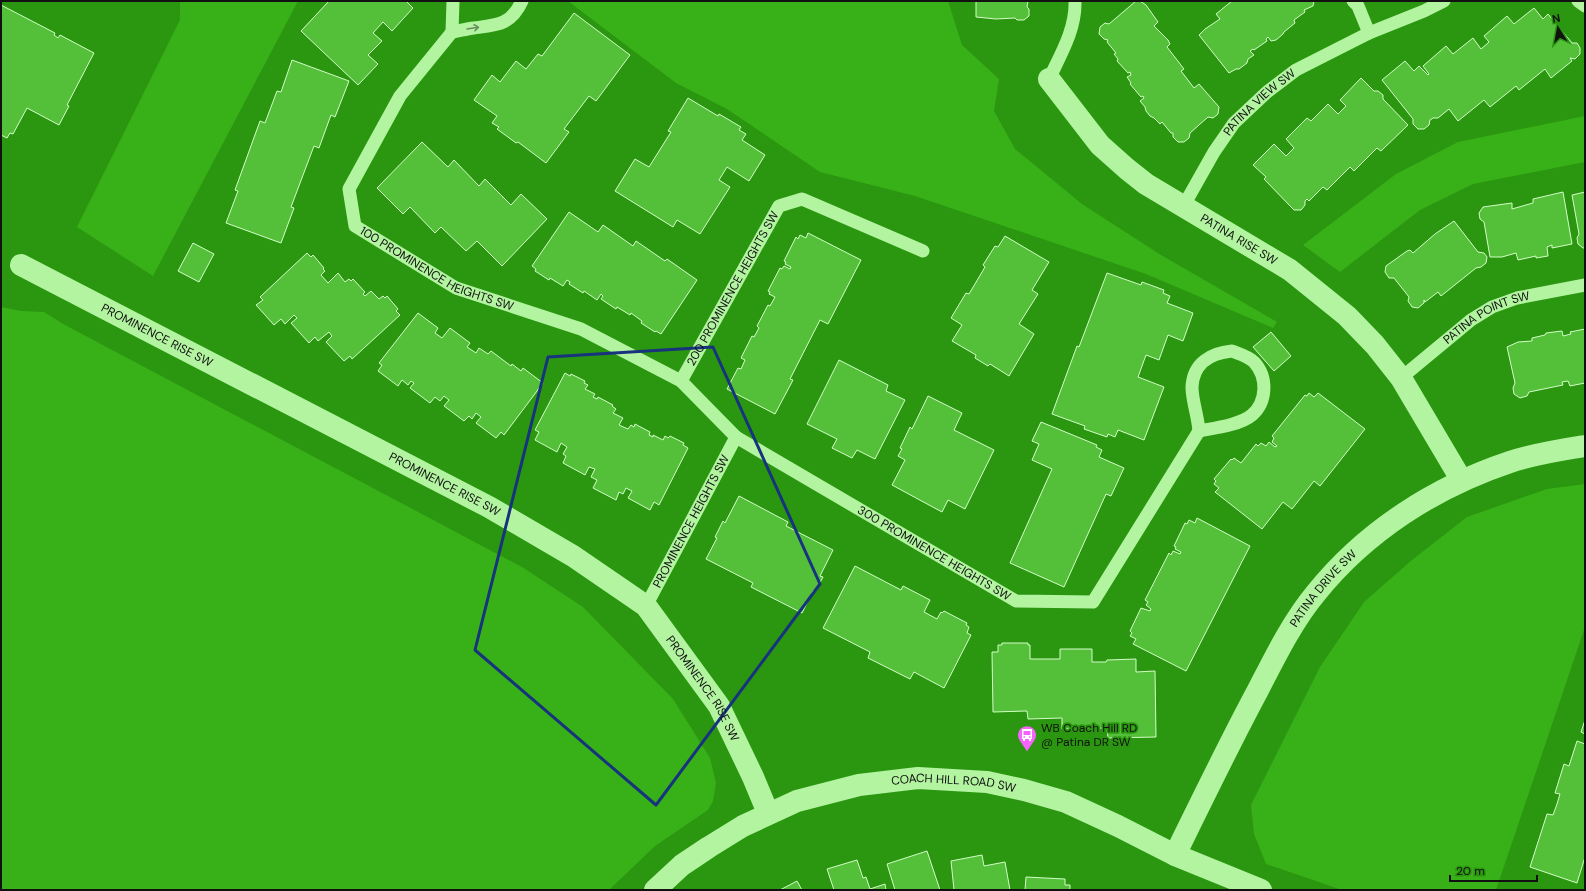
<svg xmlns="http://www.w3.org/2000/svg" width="1586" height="891" font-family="'DM Sans',sans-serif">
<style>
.green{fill:#38b118}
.building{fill:#54bf39;stroke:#d3fec8}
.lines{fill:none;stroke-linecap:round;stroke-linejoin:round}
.service{stroke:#b2f4a0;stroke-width:13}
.minor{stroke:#b2f4a0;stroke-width:22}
.oneway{stroke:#6a8e60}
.marked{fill:none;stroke:#18337e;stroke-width:3;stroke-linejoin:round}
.labels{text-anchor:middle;stroke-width:3.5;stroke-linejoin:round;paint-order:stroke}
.street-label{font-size:12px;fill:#111;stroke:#2b9610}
.poi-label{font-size:12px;fill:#111;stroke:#2b9610;text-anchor:start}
</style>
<rect width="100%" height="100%" fill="#2b9610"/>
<g class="green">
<path d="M180 1H298L153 276 77 227 180 20Z"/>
<path d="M568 1H948L962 45 999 79 994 111 1015 149 1082 204 1161 255 1277 322 1273 328 1146 274 915 196 820 172 727 109 676 83Z"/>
<path d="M1585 116V162L1473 184 1420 210 1340 272 1303 245 1396 174 1458 142Z"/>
<path d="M1 307 21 311 44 312 65 325 522 567 583 607 673 699 710 758 716 783 713 801 708 810 655 846 609 890H1Z"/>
<path d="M1585 484V627L1496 890H1342L1266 864 1254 834 1251 805 1320 667 1364 602 1412 560 1467 517 1547 489Z"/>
</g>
<g class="building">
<path d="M329 1H406L413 8 392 31 383 22 373 33 382 41 368 55 378 64 358 85 301 31Z"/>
<path d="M976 1H1028L1027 7 1029 9V16L1024 20H1017L1015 18 996 19 976 17Z"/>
<path d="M1136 1H1140L1146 5 1158 22 1154 26 1168 40 1170 44 1167 47 1184 69 1181 71 1194 88 1199 84 1219 107 1218 114 1213 118 1208 117 1190 133 1189 138 1184 142H1178L1173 137V133H1171L1162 122 1160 124 1154 118 1150 116 1146 111 1145 107 1140 101 1144 98 1143 96 1141 97 1130 84 1131 83 1127 77 1131 75 1130 72 1128 73 1117 61 1118 59 1114 54 1116 53 1107 42 1108 40 1104 39 1099 34 1100 27 1105 23 1109 24Z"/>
<path d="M1232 1H1314L1313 6 1304 10 1305 12 1294 20 1295 23 1284 32 1283 34 1276 40 1271 41 1268 37 1266 39 1267 41 1254 50 1253 49 1250 51 1254 55 1248 59 1247 63 1239 69H1236L1229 73 1199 35 1205 29 1220 19 1216 14Z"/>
<path d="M1 5 55 33 54 35 58 38 60 35 94 53 67 105 69 106 59 125 27 108 13 134 10 133 7 138 1 135Z"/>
<path d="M1534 8 1543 19 1548 14 1572 43H1577L1580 48V54L1575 59 1570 58 1572 61 1551 78 1545 69 1519 90 1516 86 1490 107 1484 100 1458 121 1449 109 1438 118H1433L1430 120 1429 125 1424 129H1418L1413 124V119L1382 80 1405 61 1414 71 1419 66 1428 75 1429 74 1423 66 1446 46 1453 54 1473 38 1481 49 1489 42 1484 36 1507 16 1514 24Z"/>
<path d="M574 13 630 55 596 101 589 96 564 129 569 132 546 163 518 142 516 143 497 129 499 127 492 123 497 116 474 100 492 75 500 82 516 61 526 69 538 54 542 56Z"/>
<path d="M292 60 349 81 335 117 331 115 319 148 314 146 291 207 294 208 281 243 226 223 238 191 235 190 260 121 265 123 277 91 281 92Z"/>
<path d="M1361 78 1374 91H1378L1383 95V99L1408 125 1381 151 1377 148 1354 171 1350 167 1327 190 1323 187 1309 201 1307 199 1305 201V205L1301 210H1294L1264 179 1266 177 1253 165 1274 144 1286 156 1294 148 1286 139 1307 118 1311 121 1328 104 1338 114 1346 106 1340 100Z"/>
<path d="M688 98 718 116 719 114 741 127 739 130 746 134 742 140 765 155 749 181 727 167 719 180 730 187 700 234 677 220 673 227 615 191 635 159 649 167 671 132 668 131Z"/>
<path d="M422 142 448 167 454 160 479 186 485 179 511 205 521 194 547 219 502 266 477 241 466 251 441 227 435 233 410 207 403 214 377 188Z"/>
<path d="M1563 192 1572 244 1552 248V245L1547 247 1548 256 1536 258V256L1518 260 1516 253 1502 257H1490L1484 222 1480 219 1479 213 1483 207 1512 203V209L1533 203V199Z"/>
<path d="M1585 192V248H1583L1578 244 1577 238 1579 234 1572 195Z"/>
<path d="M569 212 598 232 603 225 633 246 636 241 665 261 667 259 697 280 661 334 656 331 655 332 641 323 642 321 631 313 630 315 617 307 616 309 601 299 603 296 601 294 597 300 584 291 583 293 569 284 570 282 567 280 563 286 550 278 549 280 535 271 536 269 532 266Z"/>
<path d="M1454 221 1478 252 1484 253 1487 257 1486 263 1481 267 1476 268 1441 296 1438 292 1425 302 1424 300V303L1418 308 1412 307 1408 301 1409 297 1394 278H1389L1385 272 1386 266 1407 251 1410 250 1413 253 1435 234Z"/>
<path d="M808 233 861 260 828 324 820 320 790 379 793 380 775 414 727 389 738 368 741 369 745 360 741 358 752 336 754 337 759 328 757 326 768 305 770 306 775 297 769 294 770 292 768 291 780 268 782 269 784 266 790 269 791 267 785 264 786 262 784 261 796 237 798 239 800 235 806 238Z"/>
<path d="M1005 236 1049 262 1032 290 1038 294 1019 324 1034 334 1009 376 990 364 988 366 975 358 976 355 952 341 962 325 951 318 966 293 969 294 985 267 983 265 995 246 998 247Z"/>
<path d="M193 243 214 254 199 282 178 271Z"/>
<path d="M307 253 311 257 313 255 324 268 323 269 325 271 321 275 328 283 338 273 345 282 349 279 351 281 353 279 365 292 363 294 365 296 371 291 379 299 383 296 385 298 387 296 398 309 396 311 400 315 352 359 350 356 344 361 326 342 332 336 329 332 318 341 315 337 309 343 291 323 297 318 294 315 285 324 281 319 274 325 256 305 263 300 260 297Z"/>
<path d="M1107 273 1141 285 1142 282 1164 290 1163 293 1170 296 1167 303 1193 313 1183 341 1168 335 1159 360 1146 355 1138 377 1164 387 1144 440 1118 430 1115 437 1108 434 1107 437 1084 429 1085 426 1052 414 1077 346 1079 347Z"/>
<path d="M418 313 438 328 435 333 442 338 450 328 470 343 467 347 476 353 479 348 488 354 491 351 511 366 512 364 521 371 523 368 543 383 504 435 501 432 496 438 476 423 481 417 476 413 472 419 469 416 464 421 444 406 449 400 444 396 440 401 435 397 430 403 410 388 414 383 411 381 408 385 402 380 398 386 378 371 382 365 379 363Z"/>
<path d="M1585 329V383L1570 386 1568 381 1562 382 1563 385 1529 392 1527 396 1520 398 1514 394 1513 388 1515 383 1507 347 1518 342 1532 341V338L1545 335 1546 333 1562 331 1563 336 1571 334 1570 332Z"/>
<path d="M1271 332 1291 356 1274 371 1253 347Z"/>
<path d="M839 360 888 385 886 391 905 400 875 459 857 450 852 458 832 448 837 439 807 424Z"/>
<path d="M565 373 570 376 571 374 585 381 584 383 588 385 585 389 595 394 593 397 597 399 598 397 613 405 612 406 616 409 613 413 623 418 619 425 628 429 631 425 634 427 635 424 650 432 649 435 653 437V435L663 440 665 436 668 438 670 436 684 443 683 445 688 448 659 505 654 502 650 510 628 498 632 491 626 488 623 494 619 492 616 500 593 488 597 480 591 477 595 469 589 467 585 475 563 463 566 456 563 454 567 447 561 443 557 452 535 440 539 432 535 430Z"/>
<path d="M1309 393 1314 397 1318 393 1365 429 1320 486 1314 481 1292 509 1283 502 1262 529 1215 492 1219 488 1214 484 1216 481 1214 479 1231 459 1232 460 1234 458 1241 463 1256 444 1258 446 1261 443 1266 446 1269 442 1275 447 1277 446 1272 442 1274 438 1272 436 1305 395 1307 396Z"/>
<path d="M928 396 962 413 954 430 994 450 965 509 948 500 942 512 892 485 905 460 898 456 902 449 900 448 910 427 912 429Z"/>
<path d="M1041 422 1097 445 1096 447 1102 450 1099 457 1124 468 1111 496 1106 494 1064 587 1010 563 1052 469 1032 460 1039 444 1032 441Z"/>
<path d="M739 496 788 522 786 526 833 550 820 576 823 577 815 592 813 591 802 613 751 587 753 583 706 559 717 538 715 537 723 521 725 523Z"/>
<path d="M1197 518 1250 546 1186 671 1133 644 1136 639 1130 636 1132 633 1130 631 1141 608 1150 611 1151 609 1146 605 1148 602 1145 600 1169 553 1171 555 1173 551 1180 554 1181 552 1175 549 1176 547 1174 546 1185 523 1187 524 1189 520 1195 523Z"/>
<path d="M855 566 901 590 903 586 930 600 924 612 937 619 941 612 942 613 944 611 967 623 966 625 969 627 967 633 971 635 944 688 914 672 910 679 868 658 870 652 823 628Z"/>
<path d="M1002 643H1028V645H1030V659H1060V649H1092V662H1106L1107 660 1136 659V672L1155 671 1156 737 1108 738 1107 728 1062 729V718L1028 719 1027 711 993 712 992 652H998V645H1002Z"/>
<path d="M1585 720V734L1581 732Z"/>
<path d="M1577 741 1585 744V857L1577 883 1530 867 1547 814 1553 815 1557 804 1560 794 1555 793 1564 764 1569 766Z"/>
<path d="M927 851 940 890H895L887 864Z"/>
<path d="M982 855 984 866 1005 862 1010 890H954L951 861Z"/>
<path d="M857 860 863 878 866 877 870 889 885 884 886 890H834L827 869Z"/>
<path d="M1026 877 1065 879V885H1070V890H1025Z"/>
<path d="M797 881 802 890H780Z"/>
</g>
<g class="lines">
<g class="service">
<path d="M453 1 452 32C459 31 466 29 474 28 497 25 511 25 522 1"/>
<path d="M1353 1 1358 6 1369 33"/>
<path d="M1578 1 1585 6"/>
<path id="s1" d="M452 32 400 96 349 189 355 226 456 288 581 329 681 381 736 437 1016 601 1093 602 1199 431"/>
<path d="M1049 79C1061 54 1076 29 1075 1"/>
<path id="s2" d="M1183 207 1214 152 1234 123 1267 92 1296 70 1369 33 1424 11 1444 1"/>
<path d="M1232 351C1240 354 1248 356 1254 362 1268 377 1267 402 1252 415 1240 425 1215 428 1199 431 1198 416 1192 401 1192 387 1193 363 1211 353 1232 351Z"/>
<path id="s3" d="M1401 378 1471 320 1492 307 1517 298 1585 285"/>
<path id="s4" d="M681 381 779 206 802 199 923 251"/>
<path id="s5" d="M646 606 736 437"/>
</g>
<g class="minor">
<path id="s6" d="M1049 79 1100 145 1127 169 1146 184 1290 270 1347 316 1375 345 1401 378 1462 481"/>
<path id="s7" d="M21 265 489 507 573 556 646 606 719 706 753 777 768 813"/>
<path id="s8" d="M1175 855C1202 800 1229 744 1258 690 1275 657 1292 622 1316 593 1366 531 1435 487 1510 462 1534 454 1560 450 1585 446"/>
<path id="s9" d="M655 890 682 865 709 847 743 826 797 801 859 785 918 778 987 782 1024 790 1066 802 1118 826 1175 855 1261 890"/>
</g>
</g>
<defs><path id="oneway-shaft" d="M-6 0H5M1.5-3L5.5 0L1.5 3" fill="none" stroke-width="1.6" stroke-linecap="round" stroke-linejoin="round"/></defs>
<use class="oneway" href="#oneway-shaft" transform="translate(473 28) rotate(-9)"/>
<path class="marked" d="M713 347 820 584 656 805 475 650 548 357Z"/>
<defs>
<g id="bus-pin" transform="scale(1)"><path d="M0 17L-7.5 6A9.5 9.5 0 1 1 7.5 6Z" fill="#f763ff" stroke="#2b9610"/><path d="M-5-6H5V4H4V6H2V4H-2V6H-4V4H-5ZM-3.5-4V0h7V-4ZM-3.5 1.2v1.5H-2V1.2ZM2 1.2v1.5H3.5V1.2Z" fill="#fff"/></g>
</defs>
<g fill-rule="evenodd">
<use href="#bus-pin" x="1027" y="735"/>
</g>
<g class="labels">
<g class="street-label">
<text dy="4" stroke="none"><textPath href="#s2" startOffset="131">PATINA VIEW SW</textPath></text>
<text dy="4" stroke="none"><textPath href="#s6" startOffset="252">PATINA RISE SW</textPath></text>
<text dy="4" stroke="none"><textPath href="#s1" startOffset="319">100 PROMINENCE HEIGHTS SW</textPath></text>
<text dy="4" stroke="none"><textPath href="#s4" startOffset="106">200 PROMINENCE HEIGHTS SW</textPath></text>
<text dy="4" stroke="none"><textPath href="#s3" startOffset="106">PATINA POINT SW</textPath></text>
<text dy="4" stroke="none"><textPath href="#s7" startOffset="153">PROMINENCE RISE SW</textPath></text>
<text dy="4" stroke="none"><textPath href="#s7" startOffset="477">PROMINENCE RISE SW</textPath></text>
<text dy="4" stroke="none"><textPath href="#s5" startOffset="96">PROMINENCE HEIGHTS SW</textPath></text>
<text dy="4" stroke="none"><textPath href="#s1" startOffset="897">300 PROMINENCE HEIGHTS SW</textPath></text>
<text dy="4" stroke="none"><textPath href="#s8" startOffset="306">PATINA DRIVE SW</textPath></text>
<text dy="4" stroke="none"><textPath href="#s7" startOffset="813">PROMINENCE RISE SW</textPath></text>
<text dy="4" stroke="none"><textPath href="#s9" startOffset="328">COACH HILL ROAD SW</textPath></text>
</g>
<g class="poi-label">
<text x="1041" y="732">WB Coach Hill RD<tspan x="1041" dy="14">@ Patina DR SW</tspan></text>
</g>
</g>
<rect width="1586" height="891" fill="none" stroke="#111111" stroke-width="4"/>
<g transform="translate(1558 28) rotate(349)" stroke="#2b9610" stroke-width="3" paint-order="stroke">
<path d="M0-3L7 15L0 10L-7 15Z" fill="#111111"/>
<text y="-6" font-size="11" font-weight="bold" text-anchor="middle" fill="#111111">N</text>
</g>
<path d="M1450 875v6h87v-6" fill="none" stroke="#111111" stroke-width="2"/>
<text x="1456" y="875" font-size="12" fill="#111111" stroke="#2b9610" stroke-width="3" paint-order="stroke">20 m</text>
</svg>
